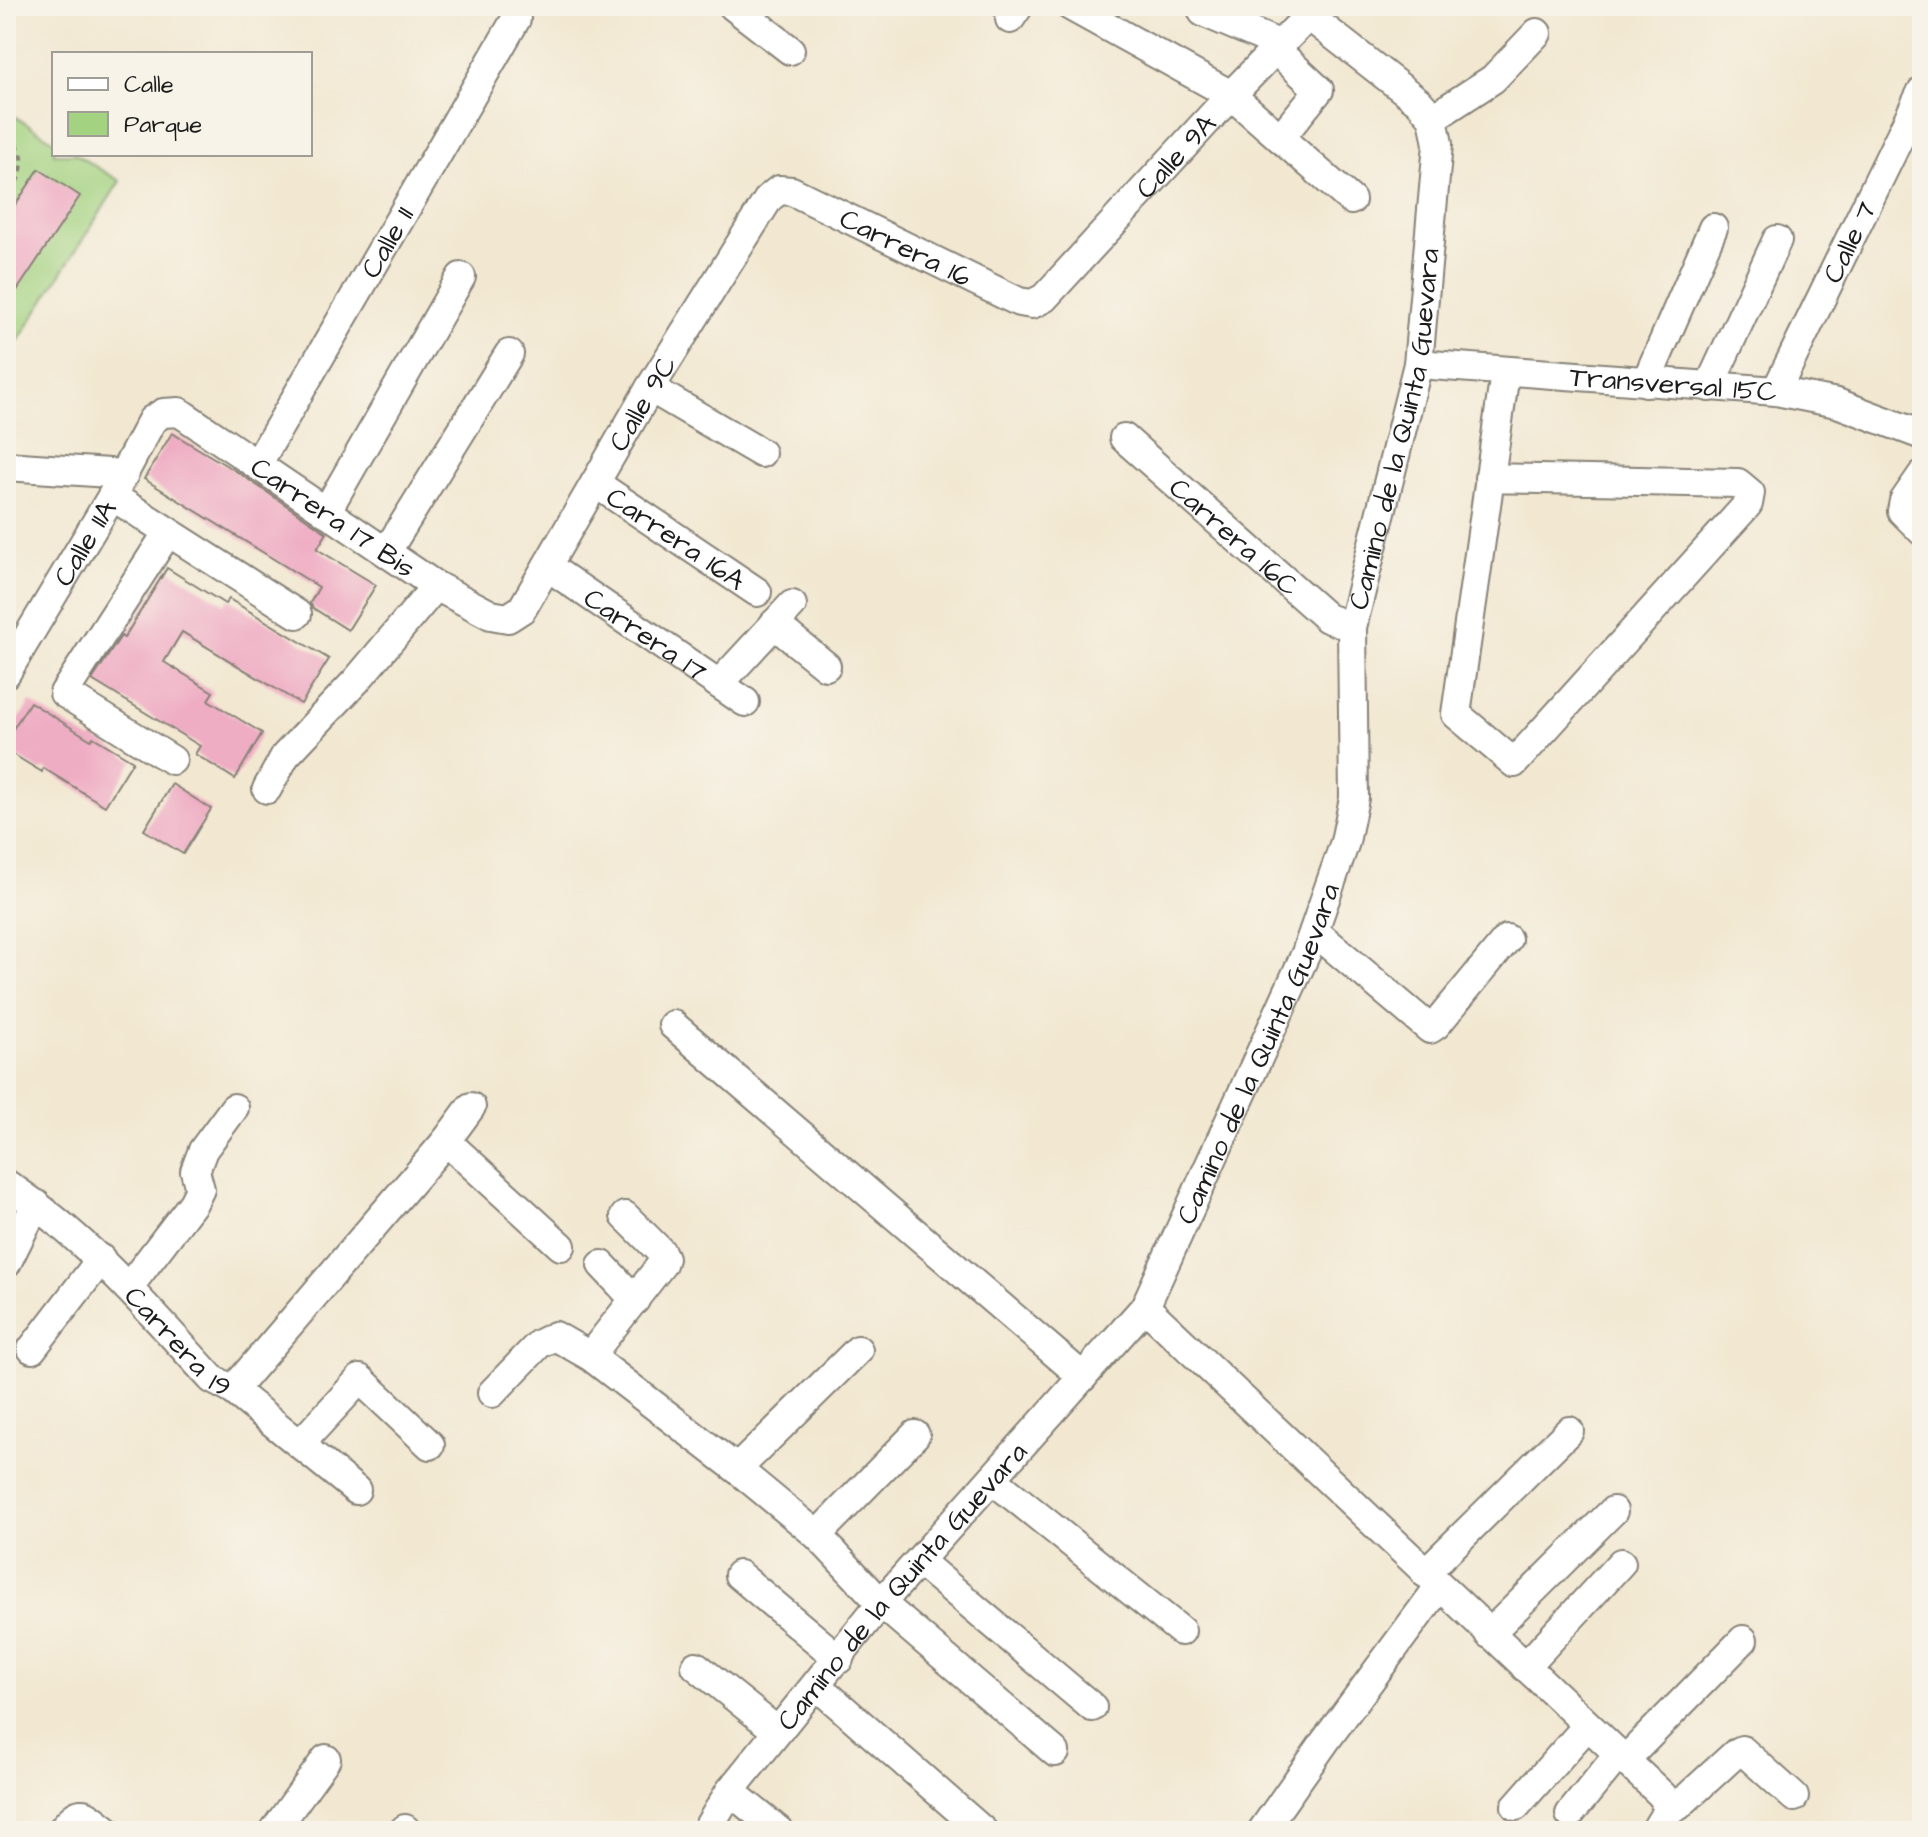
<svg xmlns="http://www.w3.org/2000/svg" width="1928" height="1837" font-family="'Architects Daughter',sans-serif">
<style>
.green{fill:#a3d280;stroke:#60774e;stroke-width:2}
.building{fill:#efadc4}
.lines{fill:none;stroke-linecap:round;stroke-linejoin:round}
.minor-casing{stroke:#878277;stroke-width:32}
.path{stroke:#878277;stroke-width:4;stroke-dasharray:6 6;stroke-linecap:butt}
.minor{stroke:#fff;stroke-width:28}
.labels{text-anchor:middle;stroke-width:6;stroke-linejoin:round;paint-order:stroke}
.street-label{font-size:28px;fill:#1c1c1c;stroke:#f7f3e8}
</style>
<rect width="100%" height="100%" fill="#f7f3e8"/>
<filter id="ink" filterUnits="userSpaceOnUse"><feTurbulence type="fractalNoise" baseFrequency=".0125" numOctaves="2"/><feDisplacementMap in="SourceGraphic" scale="16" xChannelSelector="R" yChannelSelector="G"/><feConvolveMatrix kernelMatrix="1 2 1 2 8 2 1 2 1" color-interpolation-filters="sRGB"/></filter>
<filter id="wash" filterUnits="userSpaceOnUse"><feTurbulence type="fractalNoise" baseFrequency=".006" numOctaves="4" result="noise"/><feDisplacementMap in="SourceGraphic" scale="32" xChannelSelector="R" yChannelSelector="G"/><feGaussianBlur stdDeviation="1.8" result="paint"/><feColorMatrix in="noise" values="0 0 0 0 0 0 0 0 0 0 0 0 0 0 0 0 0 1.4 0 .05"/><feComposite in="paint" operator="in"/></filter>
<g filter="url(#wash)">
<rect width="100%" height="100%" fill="#f2e8d2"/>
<path class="green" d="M6 111 54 141V154H75L120 181 6 360Z"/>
<g id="blocks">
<g class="building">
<path d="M39 169 80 196 6 307V219Z"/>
<path d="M172 433 239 473 327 533 317 549 376 585 348 630 313 608 310 603 319 587 144 479Z"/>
<path d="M167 568 225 604 229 599 329 659 301 704 182 632 164 662 213 692 208 700 262 733 235 779 195 754 200 746 92 680 121 636 124 638Z"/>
<path d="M30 702 91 740 93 737 133 761 105 806 43 768 42 772 6 750V740Z"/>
<path d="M172 784 211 809 183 854 144 830Z"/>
</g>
</g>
</g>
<g filter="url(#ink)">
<use href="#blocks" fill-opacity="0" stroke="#878277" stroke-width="2"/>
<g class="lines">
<g class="minor-casing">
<g id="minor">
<path d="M733 6 790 50"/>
<path d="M1070 6 1231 95 1351 200"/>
<path d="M1203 12 1281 45"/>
<path d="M1010 19 1019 6"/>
<path d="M1276 50 1319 90 1280 138"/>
<path d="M1433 118 1493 79 1537 33"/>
<path id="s1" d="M1418 364 1776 391 1837 403 1922 435"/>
<path d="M1646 382 1713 228"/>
<path d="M1709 387 1777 240"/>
<path d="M650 388 761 453"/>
<path id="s2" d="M1776 391 1922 91"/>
<path id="s3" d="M1124 438 1327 618 1352 627"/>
<path id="s4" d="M257 465 516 19"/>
<path d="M6 466 124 474"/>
<path d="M1922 475 1904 501 1902 511 1922 531"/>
<path d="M1489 478 1738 483 1750 493 1748 504 1514 763 1456 714 1505 373"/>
<path id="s5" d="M595 483 757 592"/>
<path d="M112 496 297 614"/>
<path d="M326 512 461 277"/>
<path d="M168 532 64 693 172 760"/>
<path d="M387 551 509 354"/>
<path id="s6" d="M547 566 745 702"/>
<path d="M774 624 826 666"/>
<path id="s7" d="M6 673 112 496 152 420 163 413 179 412 436 586 491 615 508 618 522 609 650 388 769 198 779 190 792 191 1019 302 1032 304 1044 298 1231 95 1318 6"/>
<path d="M719 684 792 605"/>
<path d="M267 789 285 756 356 681 436 586"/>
<path d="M1314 931 1430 1029 1436 1025 1507 939"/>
<path d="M673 1025 1083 1377"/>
<path d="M446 1141 561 1246"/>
<path id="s8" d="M6 1184C86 1236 148 1309 212 1379L233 1390 356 1490"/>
<path d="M6 1264 36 1204"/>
<path d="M602 1265 635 1300"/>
<path d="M128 1288 193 1203 200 1189 195 1171 203 1150 234 1108"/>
<path d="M1145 1307 1663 1796 1667 1811 1655 1831"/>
<path d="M32 1349 101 1259"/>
<path d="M590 1356 662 1264 664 1258 661 1252 625 1216"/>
<path d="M233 1390 446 1141 471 1107"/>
<path d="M492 1393 539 1344 555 1336 590 1356 737 1469 817 1535 881 1603 1055 1752"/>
<path d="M300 1444 360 1379 430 1445"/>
<path d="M737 1469 858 1350"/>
<path d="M992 1479 1181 1631"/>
<path d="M817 1535 915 1435"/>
<path d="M920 1562 1092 1707"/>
<path d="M1425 1573 1569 1431"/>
<path d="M739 1575 839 1659"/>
<path d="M1489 1634 1613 1511"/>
<path d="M696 1666 777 1731"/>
<path d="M1525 1667 1621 1563"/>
<path d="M816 1685 983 1831"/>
<path d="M1624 1761 1743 1640"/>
<path d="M730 1791 779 1831"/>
<path d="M1516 1806 1587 1726"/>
<path d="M1667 1811 1678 1806 1736 1753 1742 1750 1794 1797"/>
<path d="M1570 1814 1618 1755"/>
<path d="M61 1831C83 1804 84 1813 108 1831"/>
<path d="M274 1831 326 1759"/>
<path d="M403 1831 405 1829"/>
<path id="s9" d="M706 1831 730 1791 881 1603 1145 1307 1306 953 1345 842 1354 798 1352 627 1418 364 1438 144 1433 118 1419 102 1310 17"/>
<path d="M1262 1831 1326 1740 1439 1587"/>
</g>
</g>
<path class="path" d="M6 136C35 153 19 179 6 201"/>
<use href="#minor" class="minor"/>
</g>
</g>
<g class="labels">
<g class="street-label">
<text dy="10" stroke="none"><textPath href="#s7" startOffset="1706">Calle 9A</textPath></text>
<text dy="10" stroke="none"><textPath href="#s2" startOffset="166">Calle 7</textPath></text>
<text dy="10" stroke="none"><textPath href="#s4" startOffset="258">Calle 11</textPath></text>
<text dy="10" stroke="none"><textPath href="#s7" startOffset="1360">Carrera 16</textPath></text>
<text dy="10" stroke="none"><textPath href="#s1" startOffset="256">Transversal 15C</textPath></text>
<text dy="10" stroke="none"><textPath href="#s7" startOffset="966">Calle 9C</textPath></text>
<text dy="10" stroke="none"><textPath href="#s9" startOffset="1610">Camino de la Quinta Guevara</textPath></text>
<text dy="10" stroke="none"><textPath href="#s7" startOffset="508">Carrera 17 Bis</textPath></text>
<text dy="10" stroke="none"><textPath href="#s3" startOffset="148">Carrera 16C</textPath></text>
<text dy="10" stroke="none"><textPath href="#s5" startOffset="98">Carrera 16A</textPath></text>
<text dy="10" stroke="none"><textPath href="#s7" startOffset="152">Calle 11A</textPath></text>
<text dy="10" stroke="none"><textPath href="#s6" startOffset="120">Carrera 17</textPath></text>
<text dy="10" stroke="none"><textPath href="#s9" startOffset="962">Camino de la Quinta Guevara</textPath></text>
<text dy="10" stroke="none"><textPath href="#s8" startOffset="234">Carrera 19</textPath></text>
<text dy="10" stroke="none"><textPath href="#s9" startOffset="314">Camino de la Quinta Guevara</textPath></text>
</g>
</g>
<rect width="1928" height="1837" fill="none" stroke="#f7f3e8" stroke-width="32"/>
<rect x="52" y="52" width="260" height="104" fill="#f7f3e8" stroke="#9f9d96" stroke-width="2"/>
<rect x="68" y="78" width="40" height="12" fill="#ffffff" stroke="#9f9d96" stroke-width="2"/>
<text x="124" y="92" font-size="24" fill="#1c1c1c">Calle</text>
<rect x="68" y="112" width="40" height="24" fill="#a3d280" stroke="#9f9d96" stroke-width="2"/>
<text x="124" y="132" font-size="24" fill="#1c1c1c">Parque</text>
</svg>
